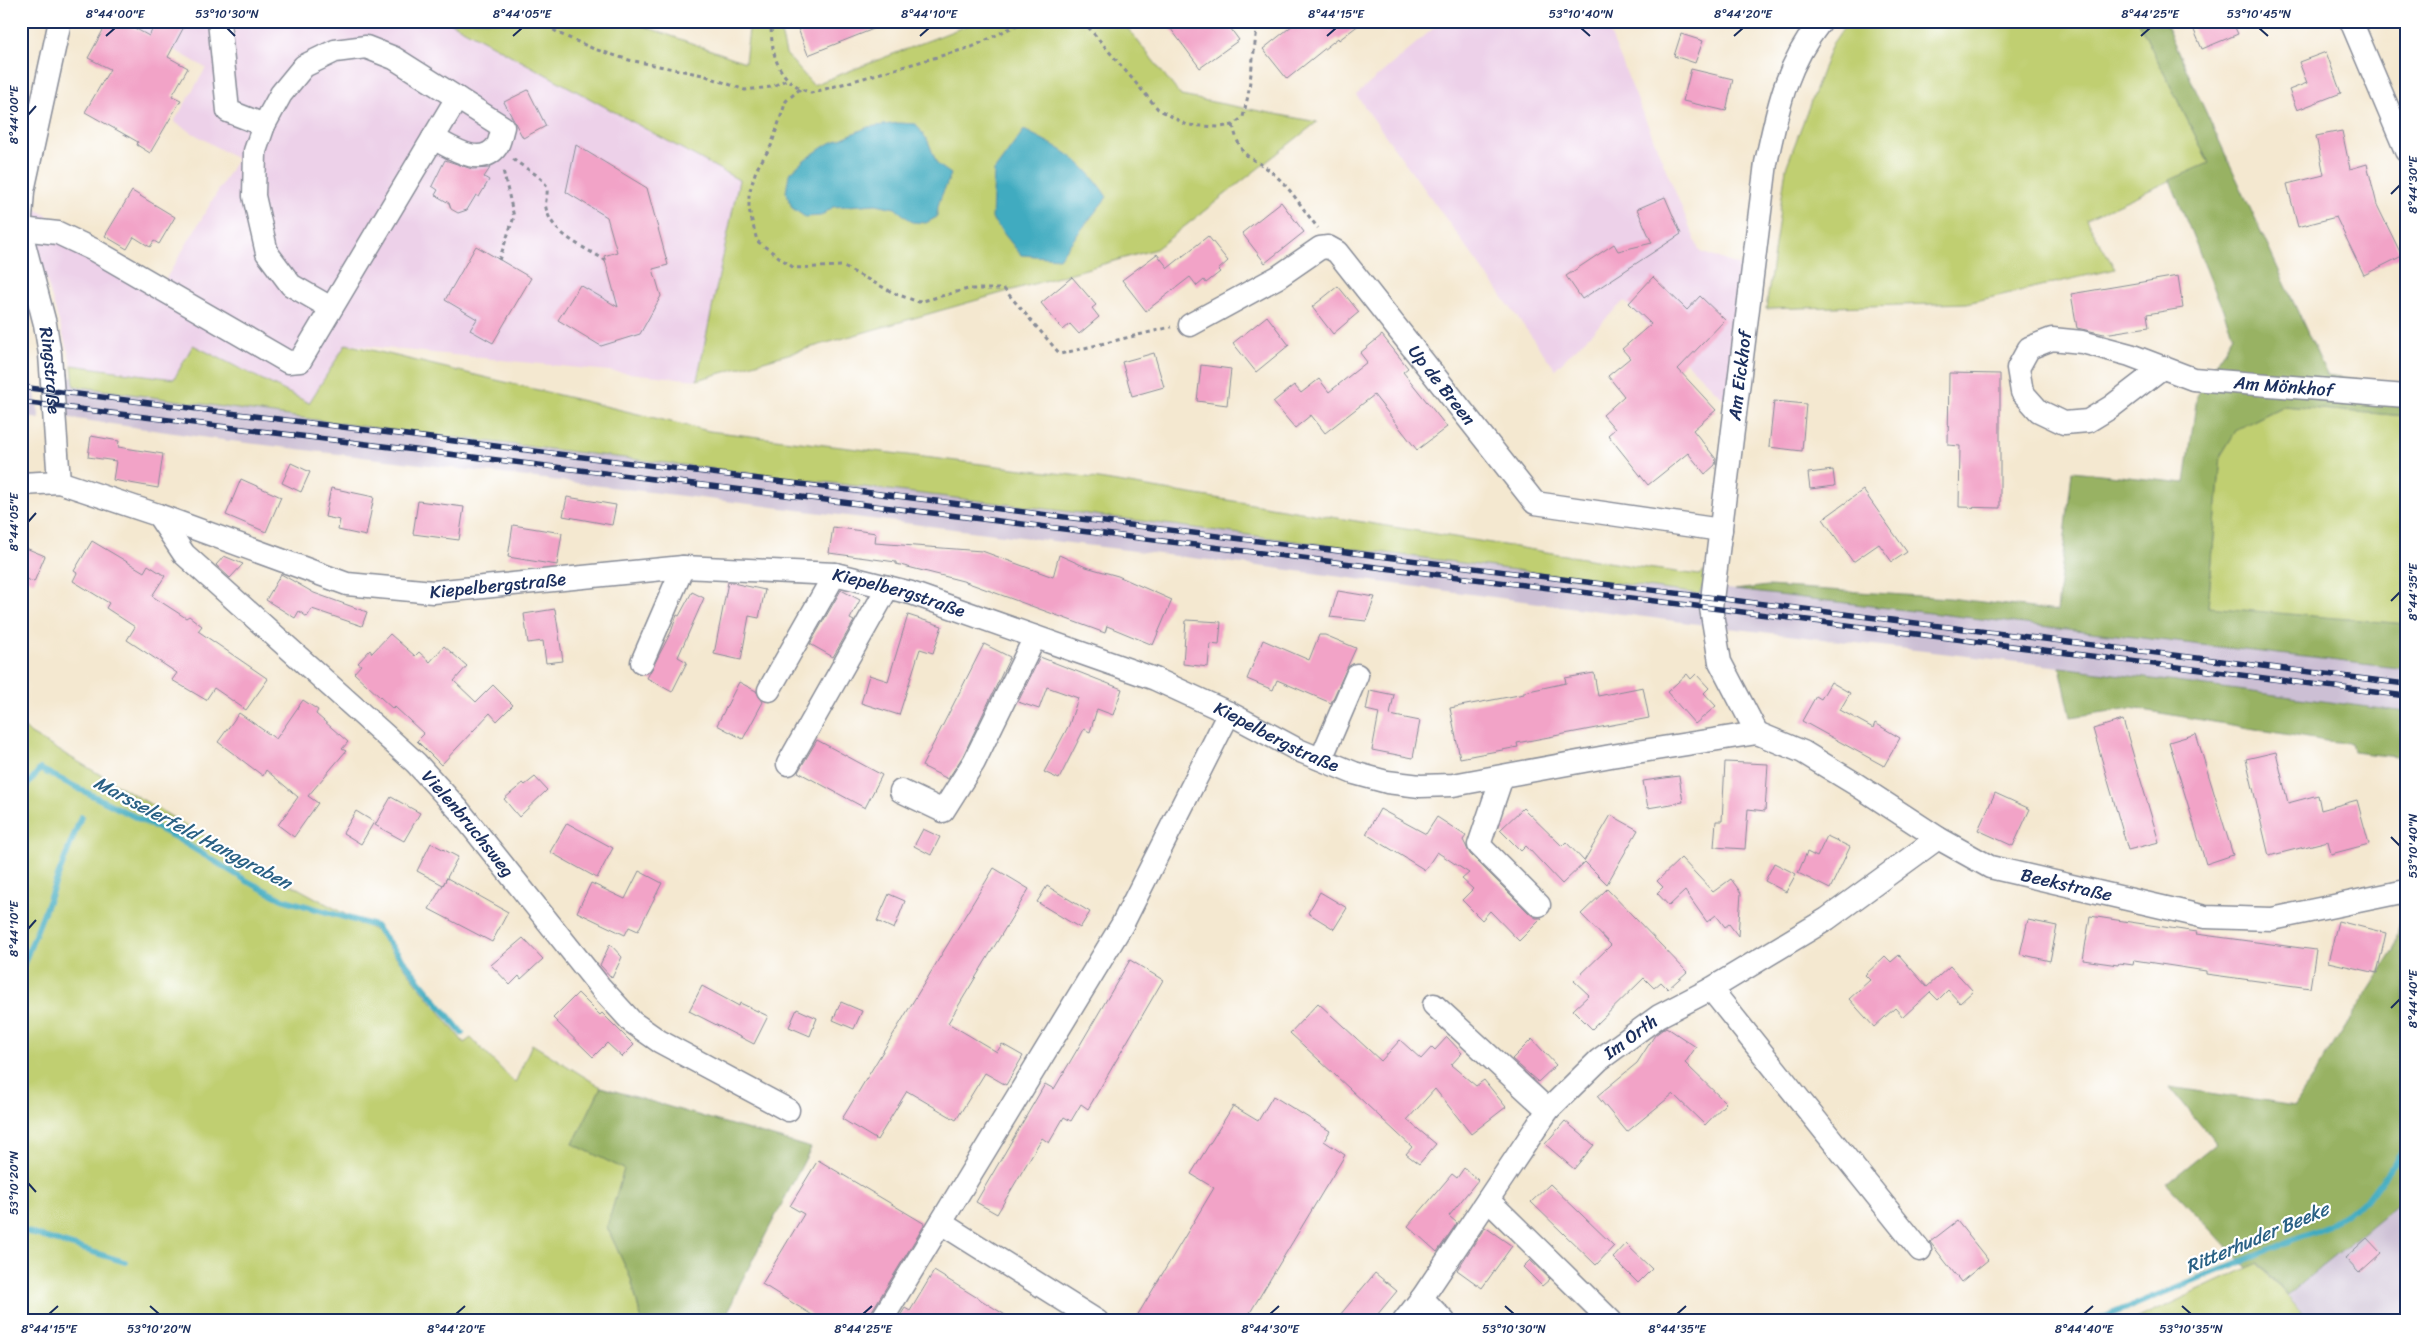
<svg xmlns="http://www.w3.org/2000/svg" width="2427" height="1342" font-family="Sriracha,sans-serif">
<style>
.built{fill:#edd1e9}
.industrial{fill:#ccbfd4}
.green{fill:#c0cf71;stroke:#6e7f68}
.forest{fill:#98b263;stroke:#5a7060}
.water{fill:#41abc0;stroke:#2e6d8f}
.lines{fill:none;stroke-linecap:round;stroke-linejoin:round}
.stream{stroke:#41abc0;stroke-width:6}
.building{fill:#f2a3c7}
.minor-casing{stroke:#888c97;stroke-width:25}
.path{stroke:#888c97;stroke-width:3;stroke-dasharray:4 4;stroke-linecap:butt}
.minor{stroke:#fff;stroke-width:22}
.rail-casing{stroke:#1b2f5e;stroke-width:5.5}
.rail{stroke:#fff;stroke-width:4;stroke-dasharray:11;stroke-linecap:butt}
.ticks{fill:none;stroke:#1b2f5e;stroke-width:2}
.labels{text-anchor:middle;stroke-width:4.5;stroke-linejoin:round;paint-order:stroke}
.street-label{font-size:18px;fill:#1b2f5e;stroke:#fff}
.water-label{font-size:19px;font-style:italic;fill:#2a6185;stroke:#fff}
.neatline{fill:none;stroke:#1b2f5e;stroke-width:2}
.ticks-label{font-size:12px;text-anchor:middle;fill:#1b2f5e}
</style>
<rect width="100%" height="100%" fill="#fff"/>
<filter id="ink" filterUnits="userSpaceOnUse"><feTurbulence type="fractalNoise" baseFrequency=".02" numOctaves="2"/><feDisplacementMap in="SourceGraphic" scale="10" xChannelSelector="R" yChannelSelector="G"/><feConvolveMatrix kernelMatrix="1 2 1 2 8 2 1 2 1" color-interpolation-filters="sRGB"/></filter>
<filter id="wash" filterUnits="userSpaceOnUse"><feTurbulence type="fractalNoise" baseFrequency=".0096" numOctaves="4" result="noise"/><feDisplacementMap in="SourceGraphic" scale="20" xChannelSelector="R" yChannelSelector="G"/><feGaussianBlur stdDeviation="1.12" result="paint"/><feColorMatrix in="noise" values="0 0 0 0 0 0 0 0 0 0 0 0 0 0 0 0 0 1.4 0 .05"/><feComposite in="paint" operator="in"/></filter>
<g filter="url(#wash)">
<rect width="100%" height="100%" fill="#f4e8d0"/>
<g class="built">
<path d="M124 21H448L739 180 697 380 346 344 309 403 193 345 174 379 72 365 38 252 32 207 164 282 237 159 174 122 206 68Z"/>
<path d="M1442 21H1605L1700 252 1741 266 1727 402 1624 301 1555 369 1356 95Z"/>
</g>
<g class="industrial">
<path d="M21 371 31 373 40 419 21 416Z"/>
<path d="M70 377 354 416 1084 505 1735 590 2406 669V712L2060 667 1728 628 1274 568 215 439 63 417Z"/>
<path d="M2406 1197V1321H2309L2287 1295Z"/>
</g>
<g class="green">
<path d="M448 21H629L745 62 750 21H778L786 54 813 85 979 21H1122L1181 96 1317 122 1156 249 697 380 739 180Z"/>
<path d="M1848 21H2138L2209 163 2086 219 2115 269 1967 303 1766 309 1786 168 1832 44Z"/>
<path d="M346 344 709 431 1080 476 1632 566 1699 575 1704 572V584L1699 594 1088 514 359 426 74 386 72 365 174 379 193 345 309 403Z"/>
<path d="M2283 406 2406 416V624L2208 608 2221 455 2237 429Z"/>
<path d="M21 724 31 734 228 850 376 931 464 1043 471 1038 515 1083 532 1044 601 1087 573 1144 624 1169 607 1227 631 1279 642 1321H21Z"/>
<path d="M2258 1263 2309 1321H2133Z"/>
</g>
<g class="forest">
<path d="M2138 21H2164L2327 375 2406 386V416L2283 406 2237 429 2221 455 2208 607 2406 624V669L1735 590 1768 586 1949 598 2057 611 2072 471 2185 483 2197 396 2233 335 2170 180 2209 163Z"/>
<path d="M2060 667 2406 712V758L2353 752 2351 743 2326 741 2131 708 2071 717Z"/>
<path d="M2404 899 2406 1197 2287 1295 2259 1263 2247 1268 2167 1183 2216 1144 2170 1087 2294 1106 2394 951Z"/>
<path d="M601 1087 811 1148 740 1284 724 1321H642L631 1279 607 1227 624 1169 573 1144Z"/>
</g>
<g class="water">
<path d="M899 123 916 124 928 141 937 164 951 174C945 191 937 199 937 217L926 223 912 222 895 208 876 204 833 207 821 216 805 217 792 208 786 192 789 174 804 160 826 145 868 127Z"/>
<path d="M1024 130C1064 150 1081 158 1107 197L1059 258 1021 255 992 219 994 171Z"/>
</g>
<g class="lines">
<g class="stream">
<path d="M21 793 40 769 173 836 247 881 282 899 375 926 462 1033"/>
<path d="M21 971 81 817"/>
<path d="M21 1230 125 1262"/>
<path d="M2095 1321 2327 1226 2366 1201 2406 1147"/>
</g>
</g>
<g id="blocks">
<g class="building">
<path d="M108 21H122L149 36 157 21H187L168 57 188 68 172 96 181 100 150 153 137 145 138 142 85 112 110 69 88 58Z"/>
<path d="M808 21H890L891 22 808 55 797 26Z"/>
<path d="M1165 21H1225L1239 40 1200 68Z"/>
<path d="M1298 21H1364L1339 40 1338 38 1287 79 1263 49Z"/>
<path d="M2190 21H2232L2238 34 2202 49Z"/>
<path d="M1681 34 1703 41 1695 63 1674 56Z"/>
<path d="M2326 52 2341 93 2297 110 2289 90 2307 83 2299 62Z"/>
<path d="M1691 69 1733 79 1726 111 1683 101Z"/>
<path d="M528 90 546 126 523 138 504 102Z"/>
<path d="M2342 131 2350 169 2367 164 2377 205 2402 256 2364 275 2336 217 2298 227 2287 184 2324 175 2316 136Z"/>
<path d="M576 145 647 188 668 265 653 269 661 296 640 334 601 346 558 320 580 285 618 307 604 256 617 252 607 217 566 192Z"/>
<path d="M445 160 472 169 490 168 484 177 489 180 479 197 476 195 467 210 458 213 451 209 449 203 435 195 438 190 432 186Z"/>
<path d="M132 191 175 217 159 244 154 241 150 247 134 237 127 249 105 236Z"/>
<path d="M1665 197 1681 234 1582 299 1566 276 1614 244 1618 251 1652 243 1637 209Z"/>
<path d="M1281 202 1304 232 1265 263 1242 233Z"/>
<path d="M1208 236 1228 261 1218 270 1220 272 1206 283 1204 280 1197 286 1190 277 1146 311 1122 280 1157 254 1168 268Z"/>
<path d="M476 246 531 278 493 343 470 330 477 319 445 300Z"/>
<path d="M2178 276 2183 308 2147 314 2149 327 2104 334 2077 328 2071 294Z"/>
<path d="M1072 277 1096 305 1092 308 1099 317 1079 334 1070 324 1063 330 1041 303Z"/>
<path d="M1653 277 1687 310 1700 296 1725 320 1678 369 1716 410 1693 430 1716 459 1715 465 1705 474 1688 453 1648 485 1608 435 1615 429 1603 415 1624 396 1608 376 1630 358 1622 349 1651 324 1629 303Z"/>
<path d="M1338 286 1359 312 1333 334 1312 307Z"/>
<path d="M1267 316 1289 345 1256 372 1233 343Z"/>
<path d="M1382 335 1408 368 1403 372 1447 427 1417 450 1374 395 1325 433 1311 415 1295 428 1273 402 1294 385 1301 393 1319 379 1329 392 1367 362 1360 353Z"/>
<path d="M1154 353 1164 387 1132 396 1122 362Z"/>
<path d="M1201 365 1231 369 1227 405 1197 401Z"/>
<path d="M1949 373 2000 374V508L1959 507 1960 446 1948 445Z"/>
<path d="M1774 401 1806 404 1802 451 1769 447Z"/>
<path d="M91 436 119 441 118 447 163 454 158 488 113 480 116 461 88 457Z"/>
<path d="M291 463 310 472 301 492 282 483Z"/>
<path d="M1833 470 1835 486 1810 489 1808 473Z"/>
<path d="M241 479 281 497 266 532 226 515Z"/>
<path d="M331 488 374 497 366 536 338 530 340 520 325 517Z"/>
<path d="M1863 490 1907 552 1892 562 1879 544 1853 562 1823 519Z"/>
<path d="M567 497 616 505 612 525 563 516Z"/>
<path d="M418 501 464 507 459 540 413 534Z"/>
<path d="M513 525 562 533 557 565 508 557Z"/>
<path d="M833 527 876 533 875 543 982 551 1053 577 1059 555 1086 567 1118 576 1172 600 1153 645 1107 626 1105 633 963 581 896 564V562L829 553Z"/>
<path d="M92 541 144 572 148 565 165 576 152 596 186 618 189 616 202 626 198 631 268 679 246 710 214 688 206 700 172 680 177 673 127 640 135 627 106 608 109 603 73 581 77 573 74 571Z"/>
<path d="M21 546 45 556 34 582 21 577Z"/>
<path d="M224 556 243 564 230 578 216 565Z"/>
<path d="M281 574 314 593 367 612 362 626 312 609 307 617 299 611 295 618 266 600Z"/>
<path d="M728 582 765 590 759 618 749 616 741 660 714 654Z"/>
<path d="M841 590 860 600 850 619 854 621 833 657 810 644Z"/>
<path d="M1338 591 1375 597 1366 621 1330 617Z"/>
<path d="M692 592 704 598 678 657 687 662 672 692 647 678 671 632 677 615 679 616Z"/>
<path d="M555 609 563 661 546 663 543 641 528 643 524 614Z"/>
<path d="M908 615 942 626 933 653 920 649 899 715 861 703 869 675 888 681Z"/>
<path d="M1186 620 1221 622 1219 645 1210 644 1208 667 1183 664Z"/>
<path d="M390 634 415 656 419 652 430 662 444 646 467 666 454 681 476 702 493 685 513 705 497 721 490 713 441 765 417 741 424 734 395 707 393 709 354 673 361 665 358 663 370 650 372 653Z"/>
<path d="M1319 635H1325L1356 648 1331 703 1277 680 1273 690 1247 679 1263 640 1309 660Z"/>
<path d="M984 644 1010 657 963 756 948 779 922 766Z"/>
<path d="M1040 657 1122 689 1113 715 1097 709 1090 732 1084 729 1059 779 1044 772 1069 725 1078 698 1047 687 1039 709 1018 702Z"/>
<path d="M1594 673 1598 696 1643 687 1649 718 1517 743 1518 747 1460 758 1450 708 1524 694V692L1566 683 1565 678Z"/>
<path d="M1687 674 1691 679 1696 674 1709 688 1704 693 1716 706 1695 724 1667 692Z"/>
<path d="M739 682 756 691 763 702 743 739 717 725Z"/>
<path d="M1831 682 1850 693 1840 710 1873 728 1875 723 1900 738 1884 766 1802 721 1816 696 1821 699Z"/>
<path d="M1370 690 1394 695 1390 715 1420 721 1413 758 1372 750 1379 713 1366 710Z"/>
<path d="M303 700 318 710 316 714 348 742 342 749 346 751 308 796 318 803 294 837 278 825 298 797 266 770 263 776 218 742 239 713 276 739Z"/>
<path d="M2123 720 2159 842 2128 850 2093 729Z"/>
<path d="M2196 734 2233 855 2206 864 2169 742Z"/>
<path d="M817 740 882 775 865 808 798 772Z"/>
<path d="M2276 752 2288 803 2318 795 2321 810 2357 800 2369 844 2331 854 2328 841 2269 856 2246 759Z"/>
<path d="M1725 762 1768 764 1765 811 1748 809 1745 849 1714 847 1716 821H1722Z"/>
<path d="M1679 776 1683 802 1648 808 1643 781Z"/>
<path d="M535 777 547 790 519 817 504 799 523 783 525 785Z"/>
<path d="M1995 793 2030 809 2013 846 1978 830Z"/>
<path d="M391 797 420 813 404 841 375 825Z"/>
<path d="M1523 808 1562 846 1566 842 1584 861 1611 815 1638 830 1607 884 1585 862 1562 884 1526 846 1521 851 1500 830Z"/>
<path d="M1380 809 1426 834 1437 817 1466 836 1463 840 1470 854 1530 914 1536 918H1542L1519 941 1490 911 1482 920 1462 900 1473 889 1462 879 1469 873 1437 852 1425 870 1366 834Z"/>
<path d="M356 811 374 822 361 844 343 833Z"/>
<path d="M567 823 613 848 597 878 550 852Z"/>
<path d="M923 829 940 837 931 855 914 846Z"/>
<path d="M1827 836 1850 847 1830 889 1798 873 1807 852 1817 857Z"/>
<path d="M431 843 458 857 443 885 417 871Z"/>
<path d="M1681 858 1713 892 1731 879 1741 893 1738 936 1729 924 1725 927 1716 915 1707 922 1685 891 1669 906 1657 893 1663 887 1657 881Z"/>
<path d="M1774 863 1796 874 1786 892 1765 881Z"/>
<path d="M994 868 1029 889 948 1023 997 1052 1002 1044 1023 1056 1006 1085 985 1073 956 1120 907 1091 877 1140 842 1119Z"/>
<path d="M639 871 662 883 638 931 629 927 625 935 577 912 591 883 625 899Z"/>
<path d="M447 878 508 912 492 942 429 909Z"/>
<path d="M1047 886 1090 912 1080 928 1037 902Z"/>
<path d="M1607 889 1687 972 1668 989 1661 982 1654 988 1644 978 1592 1029 1573 1010 1589 995 1574 981 1611 945 1581 914Z"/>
<path d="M1320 892 1347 908 1334 929 1308 913Z"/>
<path d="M889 894 905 901 894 929 877 921Z"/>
<path d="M2090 916 2197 932 2196 934 2316 950 2310 988 2206 974V971L2134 960 2133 965 2119 963 2118 965 2083 960Z"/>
<path d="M2028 920 2057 926 2050 961 2020 954Z"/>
<path d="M2338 921 2386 933 2377 973 2328 962Z"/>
<path d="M523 938 543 959 521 979 519 976 510 985 491 965Z"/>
<path d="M610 944 622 957 612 978 600 965Z"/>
<path d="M1899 955 1927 987 1950 966 1973 991 1960 1003 1948 990 1938 1000 1930 992 1903 1017 1895 1008 1874 1027 1849 999 1870 980 1865 975 1885 956 1891 962Z"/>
<path d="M1130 960 1163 980 1088 1109 1081 1104 1071 1121 1064 1117 1049 1143 1042 1138 997 1214 976 1202 1045 1084 1054 1089Z"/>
<path d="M702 986 739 1006 740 1003 768 1016 754 1044 689 1011Z"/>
<path d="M578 993 600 1015 602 1013 634 1045 622 1057 607 1043 593 1057 553 1018Z"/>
<path d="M841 1002 862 1011 854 1029 833 1020Z"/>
<path d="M1318 1003 1381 1061 1400 1040 1421 1059 1432 1047 1435 1050 1447 1037 1462 1053 1451 1065 1476 1086 1484 1080 1506 1107 1471 1134 1435 1089 1407 1120 1436 1144 1419 1164 1406 1154 1412 1147 1290 1033Z"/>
<path d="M797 1009 817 1018 810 1036 789 1027Z"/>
<path d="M1666 1027 1696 1047 1685 1063 1726 1103 1705 1125 1673 1094 1627 1132 1597 1096 1637 1063 1655 1035Z"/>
<path d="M1532 1039 1556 1065 1538 1082 1512 1059Z"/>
<path d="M1273 1096 1330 1131 1324 1141 1345 1155 1245 1321H1134L1214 1188 1191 1174 1233 1106 1258 1121Z"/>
<path d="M1565 1121 1594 1145 1574 1169 1545 1144Z"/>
<path d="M818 1160 925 1224 870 1314 868 1321H822L762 1284 804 1214 790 1206Z"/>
<path d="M1464 1168 1478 1180 1449 1216 1457 1223 1437 1252 1408 1226 1452 1174 1457 1178Z"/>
<path d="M1550 1184 1614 1246 1596 1265 1531 1202Z"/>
<path d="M1957 1221 1988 1260 1961 1282 1930 1242Z"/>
<path d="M1485 1227 1512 1246 1482 1288 1457 1270Z"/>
<path d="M2367 1238 2381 1253 2359 1273 2345 1258Z"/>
<path d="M1626 1244 1652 1269 1638 1283 1613 1258Z"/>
<path d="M1530 1260 1550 1279 1542 1286 1523 1267Z"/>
<path d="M934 1271 1015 1321H897L905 1308 910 1311Z"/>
<path d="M1375 1273 1397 1291 1372 1321H1335Z"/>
</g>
</g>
</g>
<g filter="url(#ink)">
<use href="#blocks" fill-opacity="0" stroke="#888c97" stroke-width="1"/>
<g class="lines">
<g class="minor-casing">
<g id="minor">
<path d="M219 21 228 111 264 125"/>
<path d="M2351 21 2406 151"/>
<path d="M21 218 23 191 60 21"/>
<path d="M21 229 58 233 94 250 288 362 300 361 457 98"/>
<path id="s1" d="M21 232 45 324 50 354 59 482"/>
<path d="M331 308 291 285 267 253 254 196 255 151 264 125 281 94 304 66 335 51 366 47 394 58 503 127C501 133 500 142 497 146 481 169 451 147 433 138"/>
<path id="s2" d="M1190 325 1278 277 1320 248 1328 247 1337 252 1535 503 1721 530"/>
<path id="s3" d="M2163 367 2111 407 2088 421 2064 423 2039 411 2022 392 2018 368 2029 348 2052 339 2082 342 2130 355 2193 379 2406 396"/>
<path id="s4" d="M21 484 59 482 158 515 347 584 433 592 683 567 835 574 911 593 1155 679 1229 713 1298 750 1354 773 1387 782 1420 786 1453 785 1611 756 1757 733"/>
<path id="s5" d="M158 515 184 554 416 763 458 809 601 988 632 1022 659 1041 788 1110"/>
<path d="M642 662 683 567"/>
<path d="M769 690 835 574"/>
<path id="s6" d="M1757 733 1720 662 1711 608 1766 163C1778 108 1785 67 1821 21"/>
<path id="s7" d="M1757 733 1803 752 1854 783 1938 838 1990 867 2205 917 2272 919 2406 891"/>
<path d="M1321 759 1357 675"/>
<path d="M788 764 888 587"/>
<path d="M1502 777 1479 845 1539 905"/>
<path d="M901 791 943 811 974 762 1035 637"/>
<path d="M1711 989 1920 1250"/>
<path d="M1434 1005 1548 1110"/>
<path d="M1488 1200 1611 1321"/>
<path d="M941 1223 1097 1321"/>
<path d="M1422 1298 1444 1321"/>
<path d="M881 1321 1122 925 1229 713"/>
<path id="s8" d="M1404 1321 1422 1298 1548 1110 1599 1060 1659 1016 1711 989 1827 919 1938 838"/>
</g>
</g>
<g class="path">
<path d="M540 21 560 34 594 49 629 60 703 75 745 90 771 87 786 80"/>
<path d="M771 21C771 55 777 81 811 93L972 47 1025 21"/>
<path d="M1083 21 1158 109 1187 125 1220 127 1233 125 1243 117 1248 96 1258 21"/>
<path d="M800 89 786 101 771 146 756 170 749 194V209L757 241 794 268 842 266 896 294 919 302 968 289H1004L1060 354 1171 327"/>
<path d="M1233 125C1242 165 1252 153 1276 176 1292 190 1304 211 1318 228"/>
<path d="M513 159C522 167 537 173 544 182 551 191 544 199 546 208 552 235 584 247 605 260"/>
<path d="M499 260 514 217 503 170"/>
</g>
<use href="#minor" class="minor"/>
<g class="rail-casing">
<g id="rail">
<path d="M21 387 2406 684"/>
<path d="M21 402 1688 605 2406 696"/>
</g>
</g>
<use href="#rail" class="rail"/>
</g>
</g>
<path class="ticks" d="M227 28 235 36M1581 28 1590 36M2259 28 2268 36M106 36 115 28M513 36 522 28M920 36 929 28M1327 36 1336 28M1734 36 1743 28M2141 36 2150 28M28 115 36 106M2391 194 2400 185M28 522 36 513M2391 601 2400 592M2391 837 2400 846M28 929 36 920M2391 1008 2400 999M28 1183 36 1192M150 1306 159 1314M1505 1306 1514 1314M2182 1306 2191 1314M49 1314 58 1306M456 1314 465 1306M863 1314 872 1306M1270 1314 1279 1306M1677 1314 1686 1306M2084 1314 2093 1306"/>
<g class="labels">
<g class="street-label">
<text dy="6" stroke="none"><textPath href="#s1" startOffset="142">Ringstraße</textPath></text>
<text dy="6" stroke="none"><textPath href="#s6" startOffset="369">Am Eickhof</textPath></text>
<text dy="6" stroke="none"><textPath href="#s2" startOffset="339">Up de Breen</textPath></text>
<text dy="6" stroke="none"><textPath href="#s3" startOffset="480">Am Mönkhof</textPath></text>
<text dy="6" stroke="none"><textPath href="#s4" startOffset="495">Kiepelbergstraße</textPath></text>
<text dy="6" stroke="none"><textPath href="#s4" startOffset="900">Kiepelbergstraße</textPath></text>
<text dy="6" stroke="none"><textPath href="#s4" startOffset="1305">Kiepelbergstraße</textPath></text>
<text dy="6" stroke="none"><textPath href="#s5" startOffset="439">Vielenbruchsweg</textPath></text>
<text dy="6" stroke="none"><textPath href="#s7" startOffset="348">Beekstraße</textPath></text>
<text dy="6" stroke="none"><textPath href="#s8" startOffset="366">Im Orth</textPath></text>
</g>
<g class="water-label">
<text transform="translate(193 832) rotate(28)" y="7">Marsselerfeld Hanggraben</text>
<text transform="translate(2257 1237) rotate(-23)" y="7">Ritterhuder Beeke</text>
</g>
</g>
<rect width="2427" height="1342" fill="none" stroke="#fff" stroke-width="55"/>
<rect x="28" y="28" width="2372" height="1286" class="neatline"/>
<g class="ticks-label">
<text x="115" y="18">8°44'00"E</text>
<text x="227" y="18">53°10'30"N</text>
<text x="522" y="18">8°44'05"E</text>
<text x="929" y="18">8°44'10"E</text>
<text x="1336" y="18">8°44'15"E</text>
<text x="1581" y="18">53°10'40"N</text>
<text x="1743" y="18">8°44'20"E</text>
<text x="2150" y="18">8°44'25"E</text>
<text x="2259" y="18">53°10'45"N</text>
<text transform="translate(14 115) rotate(-90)" y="4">8°44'00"E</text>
<text transform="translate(2413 185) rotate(-90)" y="4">8°44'30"E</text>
<text transform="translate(14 522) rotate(-90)" y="4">8°44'05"E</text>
<text transform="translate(2413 592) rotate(-90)" y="4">8°44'35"E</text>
<text transform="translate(2413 846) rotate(-90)" y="4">53°10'40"N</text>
<text transform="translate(14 929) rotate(-90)" y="4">8°44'10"E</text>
<text transform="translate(2413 999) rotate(-90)" y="4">8°44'40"E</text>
<text transform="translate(14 1183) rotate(-90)" y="4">53°10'20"N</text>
<text x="49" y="1333">8°44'15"E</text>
<text x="159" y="1333">53°10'20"N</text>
<text x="456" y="1333">8°44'20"E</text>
<text x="863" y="1333">8°44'25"E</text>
<text x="1270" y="1333">8°44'30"E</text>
<text x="1514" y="1333">53°10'30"N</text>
<text x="1677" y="1333">8°44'35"E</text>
<text x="2084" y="1333">8°44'40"E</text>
<text x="2191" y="1333">53°10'35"N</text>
</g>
</svg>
